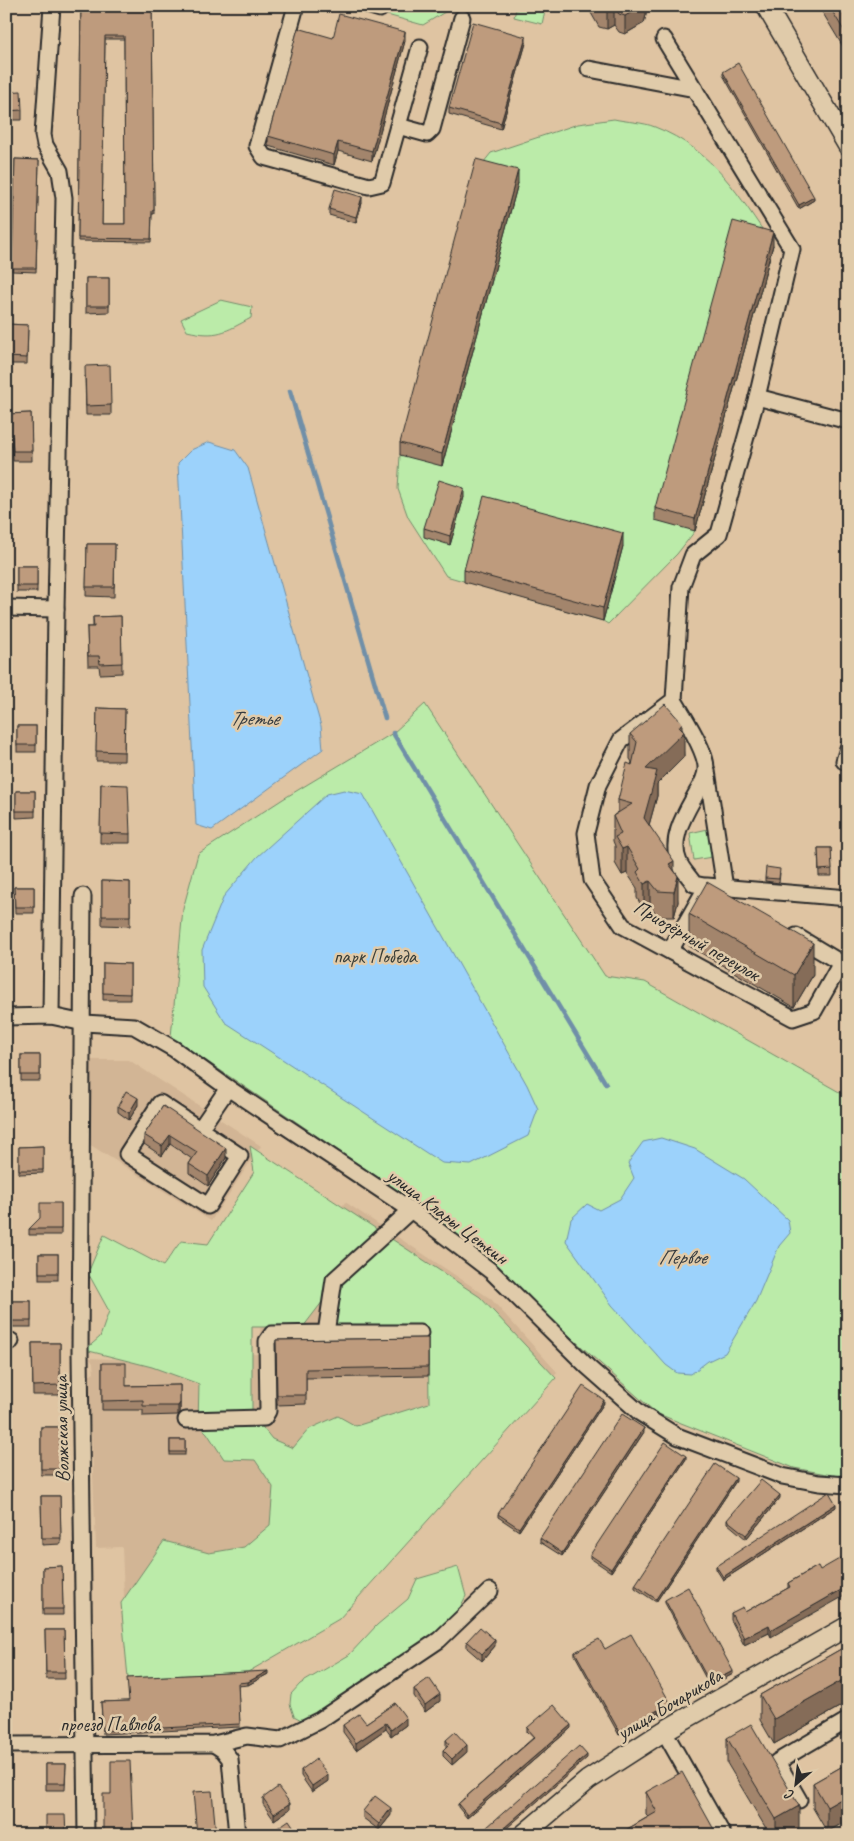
<svg xmlns="http://www.w3.org/2000/svg" width="854" height="1841" font-family="Caveat,sans-serif">
<style>
.built{fill:#d2b595}
.green{fill:#bbeba9;stroke:#738b6a;fill-rule:evenodd}
.water{fill:#9cd2fb;stroke:#6f8fa8}
.lines{fill:none;stroke-linecap:round;stroke-linejoin:round}
.stream{stroke:#6f8fa8;stroke-width:4.5}
.minor-casing{stroke:#2b2b2b;stroke-width:19}
.major-casing{stroke:#2b2b2b;stroke-width:22}
.minor{stroke:#e0cbaa;stroke-width:15}
.major{stroke:#e0cbaa;stroke-width:19}
.wall{fill:#a3856c;stroke:#2b2b2b;fill-rule:evenodd}
.shaded-wall{fill:#856c58;stroke:#2b2b2b}
.building{fill:#be9b7d;stroke:#2b2b2b;fill-rule:evenodd}
.labels{text-anchor:middle;stroke-width:5;stroke-linejoin:round;paint-order:stroke}
.street-label{font-size:20px;fill:#2b2b2b;stroke:#e0cbaa}
.park-label{font-size:20px;fill:#393e38;stroke:#e0cbaa}
.water-label{font-size:21px;font-style:italic;fill:#363c40;stroke:#e0cbaa}
</style>
<rect width="100%" height="100%" fill="#dfc4a2"/>
<filter id="ink" filterUnits="userSpaceOnUse"><feTurbulence type="fractalNoise" baseFrequency=".02" numOctaves="2"/><feDisplacementMap in="SourceGraphic" scale="10" xChannelSelector="R" yChannelSelector="G"/><feConvolveMatrix kernelMatrix="1 2 1 2 8 2 1 2 1" color-interpolation-filters="sRGB"/></filter>
<g filter="url(#ink)">
<g class="built">
<path d="M89 1060H129L261 1146 211 1221 89 1144Z"/>
<path d="M345 1202 491 1299 557 1372 336 1618 127 1671 122 1547 96 1548 89 1376 94 1373 93 1363 89 1358 159 1361 160 1355 261 1354 260 1319H269Z"/>
</g>
<g class="green">
<path d="M390 6H455L423 25 387 15Z"/>
<path d="M517 6H546L542 24 514 17Z"/>
<path d="M614 119C627 122 643 122 655 127 714 150 739 196 773 245L695 531 677 554 608 624 603 621 446 576 408 517 398 489 400 455 476 172 491 153 578 124Z"/>
<path d="M221 300 252 307 251 318C225 332 217 338 187 331L181 319Z"/>
<path d="M425 704 605 976 645 982 848 1097V1478L794 1468 656 1413 435 1216 171 1037 183 909 198 854 283 799 393 733Z"/>
<path d="M708 829 712 857 694 860 690 833Z"/>
<path d="M250 1146 480 1297 556 1378 339 1619 248 1672 128 1678 121 1603 164 1541 209 1553 244 1547 270 1525 273 1487 255 1460 224 1459 207 1433 198 1424 199 1384 152 1367 85 1350 100 1337 109 1311 88 1273 104 1235 163 1266 181 1241 208 1244 254 1172ZM326 1297 321 1323 352 1334 428 1333 429 1403 356 1426 338 1416 309 1429 293 1448 272 1439 252 1414V1327H303Z"/>
<path d="M458 1567 466 1596 455 1617 427 1641 356 1685 329 1711 303 1721 294 1716 290 1704 291 1694 300 1684 349 1655 377 1625 408 1599 417 1579Z"/>
</g>
<g class="water">
<path d="M209 442 235 450 248 468 321 726 323 749 212 830 196 825 178 463 191 450Z"/>
<path d="M344 790 363 794 527 1085 538 1109 528 1136 471 1165 442 1163 225 1022 203 987 202 950 224 896 257 857 327 794Z"/>
<path d="M661 1138 695 1149 744 1179 788 1220 790 1233 779 1246 756 1301 725 1353 708 1361 691 1374 677 1373 666 1365 612 1305 566 1241 571 1219 587 1204 599 1210 620 1199 634 1178 628 1163 643 1142Z"/>
</g>
<g class="lines">
<g class="stream">
<path d="M290 391 385 718"/>
<path d="M393 733 606 1084"/>
</g>
<g class="minor-casing">
<g id="minor">
<path d="M296 6 257 146 264 157 369 186 382 183 420 47"/>
<path d="M370 6 380 9"/>
<path d="M664 39 792 249 757 397 719 534 693 555 681 587 674 700 621 740 598 785 586 833 592 880 623 926 793 1018 814 1011 841 963 848 959"/>
<path d="M589 69 695 89"/>
<path d="M398 126 427 134 432 129 462 18"/>
<path d="M757 397 848 421"/>
<path d="M6 608 56 609"/>
<path d="M674 700C683 715 707 752 706 769 706 778 700 787 696 794 685 814 669 839 679 862 682 870 690 877 694 884L714 888 722 893"/>
<path d="M848 748 844 761 848 762"/>
<path d="M707 771 725 888"/>
<path d="M83 896 80 1353 86 1835"/>
<path d="M796 936 841 963"/>
<path d="M670 951 707 886 848 898"/>
<path d="M51 1016 56 609 64 198 60 171 45 145 43 135 52 6"/>
<path d="M6 1017 51 1016 84 1023 134 1026 174 1049 228 1088 411 1210 492 1272 588 1367 640 1413 677 1436 782 1476 819 1483 848 1485"/>
<path d="M160 1103 240 1156 208 1206 127 1154Z"/>
<path d="M200 1129 228 1088"/>
<path d="M326 1333H420"/>
<path d="M6 1341H11"/>
<path d="M186 1420 264 1418 268 1411 267 1341 272 1334 326 1333 334 1280 411 1210"/>
<path d="M664 1731 723 1835"/>
<path d="M214 1744 223 1750 230 1759 237 1835"/>
<path d="M6 1745 214 1744 247 1736 280 1740 320 1720 439 1640 490 1591"/>
<path d="M799 1800 777 1762 848 1720"/>
</g>
</g>
<g class="major-casing">
<g id="major">
<path d="M766 6 848 146"/>
<path d="M523 1835 588 1780 664 1731 848 1626"/>
</g>
</g>
<use href="#minor" class="minor"/>
<use href="#major" class="major"/>
</g>
<g class="wall">
<path d="M81 6H152L154 214H152L151 242 78 241ZM105 39H124L125 224H102Z"/>
<path d="M587 6H646V15L644 23 625 34 619 32 614 25 607 29 599 27Z"/>
<path d="M821 6H848V55L821 10Z"/>
<path d="M333 38 405 41 372 161 338 151 334 165 268 146V136Z"/>
<path d="M526 43 501 129 449 114V108Z"/>
<path d="M723 72 814 200 799 209 723 75Z"/>
<path d="M6 92 22 110V120H6Z"/>
<path d="M15 159 39 160 36 272 12 271Z"/>
<path d="M518 183 442 466 400 455V443Z"/>
<path d="M362 203 356 223 329 215V209Z"/>
<path d="M773 245 695 531 655 520V508Z"/>
<path d="M86 278H109V312L86 313Z"/>
<path d="M6 324 28 325 27 364H6Z"/>
<path d="M85 376 111 405V415H86Z"/>
<path d="M31 413 32 461H13L12 445H6V414Z"/>
<path d="M464 497 450 545 424 537V528Z"/>
<path d="M87 544H115L114 597 86 596Z"/>
<path d="M623 546 603 621 464 582V570Z"/>
<rect x="17" y="566" width="20" height="26"/>
<path d="M121 616 122 673 100 674 99 666H88L87 627H93V617Z"/>
<path d="M97 708 125 709 124 761H96Z"/>
<rect x="17" y="726" width="19" height="26"/>
<path d="M682 730 684 757 657 784V796L649 825 674 870 678 902 674 917H658L650 906 644 910 637 898V888L627 873 622 875 615 863V846L613 841V816L618 812V800L632 762 630 759V734Z"/>
<path d="M101 784 130 834V843H100Z"/>
<path d="M16 791H35V817L16 818Z"/>
<path d="M818 848H831L832 876H819Z"/>
<path d="M780 873 779 883 765 881V878Z"/>
<path d="M102 881 130 882V926L102 925Z"/>
<path d="M14 887H34V913H15Z"/>
<path d="M689 914 813 975 794 1007 689 946Z"/>
<path d="M103 963 130 964V1000H103Z"/>
<rect x="21" y="1055" width="19" height="26"/>
<path d="M138 1105 129 1120 118 1112V1106Z"/>
<path d="M163 1106 226 1158 208 1186 189 1173V1164L192 1159 170 1144 162 1156 144 1144V1135Z"/>
<path d="M43 1146V1173L19 1174V1147Z"/>
<path d="M61 1203V1235H29V1229L40 1218Z"/>
<rect x="39" y="1254" width="19" height="26"/>
<rect x="12" y="1301" width="19" height="26"/>
<path d="M428 1338V1376L306 1378V1404L277 1405 276 1340Z"/>
<path d="M32 1343H60V1395H33Z"/>
<path d="M102 1363 126 1386 180 1385V1413L178 1415 143 1416V1410H102Z"/>
<path d="M604 1403 519 1531 498 1517V1514Z"/>
<rect x="41" y="1427" width="19" height="48"/>
<path d="M644 1432 562 1556 540 1542V1538Z"/>
<rect x="170" y="1440" width="15" height="15"/>
<path d="M686 1459 611 1572 590 1558V1555Z"/>
<path d="M736 1481 656 1602 635 1588V1585Z"/>
<path d="M41 1496H60L61 1544 42 1545Z"/>
<path d="M780 1498 746 1539 727 1523V1520Z"/>
<path d="M836 1507 723 1580 716 1569V1566Z"/>
<path d="M62 1566 63 1615H43V1567Z"/>
<path d="M818 1566 771 1637 769 1633 744 1645 731 1620V1613L745 1612 788 1588V1583Z"/>
<path d="M665 1600 733 1674 710 1686 665 1603Z"/>
<path d="M45 1630H64L65 1679H46Z"/>
<path d="M467 1641 495 1646 482 1661 467 1648Z"/>
<path d="M848 1645V1702L774 1744 760 1720V1695Z"/>
<path d="M605 1649 672 1710 660 1716 658 1713 619 1735 575 1655V1652Z"/>
<path d="M268 1674 248 1685 238 1686 240 1727 103 1734 101 1702 128 1701Z"/>
<path d="M414 1689 440 1701 425 1712 414 1696Z"/>
<path d="M395 1703 406 1725 391 1736 386 1729 356 1750 343 1732V1725L366 1723Z"/>
<path d="M527 1728H571L467 1818 458 1807V1804L533 1738 527 1732Z"/>
<path d="M727 1738 799 1831 792 1835H770L727 1763Z"/>
<path d="M446 1740 467 1752 452 1765 443 1756V1750L446 1747Z"/>
<path d="M848 1763V1820L827 1832 813 1808V1783Z"/>
<path d="M46 1764H66L65 1790H46Z"/>
<path d="M301 1770 328 1781 312 1792 301 1776Z"/>
<path d="M646 1792 717 1835H617L648 1817 646 1815Z"/>
<path d="M263 1798 290 1809 274 1820 263 1804Z"/>
<path d="M363 1811 391 1815 379 1830 363 1818Z"/>
</g>
<g class="shaded-wall">
<path d="M642 6H646V15L644 23 625 34V16Z"/>
<path d="M614 7V25L607 29V11Z"/>
<path d="M405 32V41L372 161V151Z"/>
<path d="M526 37V43L501 129V123Z"/>
<path d="M338 142V151L334 165V155Z"/>
<path d="M518 170V183L442 466V454Z"/>
<path d="M362 197V203L356 223V217Z"/>
<path d="M814 197V200L799 209V205Z"/>
<path d="M773 232V245L695 531V519Z"/>
<path d="M464 488V497L450 545V536Z"/>
<path d="M623 533V546L603 621V608Z"/>
<path d="M682 723V734L684 732V757L657 784V796L644 843V818L646 769Z"/>
<path d="M627 847V873L622 875V849Z"/>
<path d="M674 861V886L669 864Z"/>
<path d="M678 876V902L674 917V892Z"/>
<path d="M650 881V906L644 910V884Z"/>
<path d="M813 943V975L794 1007V975Z"/>
<path d="M138 1098V1105L129 1120V1113Z"/>
<path d="M170 1135V1144L162 1156V1146Z"/>
<path d="M226 1148V1158L208 1186V1176Z"/>
<path d="M604 1400V1403L519 1531V1528Z"/>
<path d="M180 1403V1413L178 1415V1406Z"/>
<path d="M644 1428V1432L562 1556V1553Z"/>
<path d="M686 1456V1459L611 1572V1569Z"/>
<path d="M736 1478V1481L656 1602V1599Z"/>
<path d="M780 1495V1498L746 1539V1535Z"/>
<path d="M836 1504V1507L723 1580V1577Z"/>
<path d="M848 1586V1594L771 1637V1630Z"/>
<path d="M769 1625V1633L744 1645V1638Z"/>
<path d="M495 1640V1646L482 1661V1654Z"/>
<path d="M268 1671V1674L248 1685V1682Z"/>
<path d="M733 1671V1674L710 1686V1683Z"/>
<path d="M848 1677V1702L774 1744V1719Z"/>
<path d="M440 1694V1701L425 1712V1705Z"/>
<path d="M672 1706V1710L660 1716V1713Z"/>
<path d="M658 1710V1713L619 1735V1731Z"/>
<path d="M406 1718V1725L391 1736V1730Z"/>
<path d="M386 1723V1729L356 1750V1743Z"/>
<path d="M571 1725V1728L467 1818V1815Z"/>
<path d="M467 1745V1752L452 1765V1759Z"/>
<path d="M587 1755V1758L499 1835H496Z"/>
<path d="M328 1775V1781L312 1792V1786Z"/>
<path d="M848 1795V1820L827 1832V1807Z"/>
<path d="M290 1803V1809L274 1820V1814Z"/>
<path d="M799 1806V1831L792 1835H776V1819Z"/>
<path d="M391 1808V1815L379 1830V1824Z"/>
<path d="M682 1830V1835H673Z"/>
</g>
<g class="building">
<path d="M81 6H152L154 210 152 211 151 239 78 238ZM105 36H124L125 224H102Z"/>
<path d="M598 6H642L625 16 619 14 614 7 607 11 599 9Z"/>
<path d="M829 6H848V37Z"/>
<path d="M339 14 405 32 372 151 338 142 334 155 268 136 298 28 333 38Z"/>
<path d="M473 22 526 37 501 123 449 108Z"/>
<path d="M738 63 814 197 799 205 723 72Z"/>
<path d="M21 91 22 110 6 111V92Z"/>
<path d="M15 159 39 160 36 268H12Z"/>
<path d="M476 159 518 170 442 454 400 443Z"/>
<path d="M335 189 362 197 356 217 329 209Z"/>
<path d="M733 221 773 232 695 519 655 508Z"/>
<rect x="86" y="278" width="23" height="28"/>
<path d="M6 324 28 325 27 358 6 357Z"/>
<path d="M110 365 111 405 86 406 85 366Z"/>
<path d="M31 413 32 451H13L12 436H6V414Z"/>
<path d="M439 480 464 488 450 536 424 528Z"/>
<path d="M484 496 623 533 603 608 464 570Z"/>
<path d="M87 544H115L114 587H86Z"/>
<rect x="17" y="566" width="20" height="20"/>
<path d="M121 616 122 663 100 664 99 656H88L87 627H94L93 617Z"/>
<path d="M665 704 682 723 679 727 684 732 646 769 657 771 644 818 674 861 669 864 678 876 674 892 658 891 650 881 644 884 637 872 640 869 627 847 622 849 615 837 621 834 613 816 632 804 618 800 627 763 632 765 637 742 630 734Z"/>
<path d="M97 708 125 709 124 752 96 751Z"/>
<rect x="17" y="726" width="19" height="19"/>
<path d="M101 784 128 785 130 834 100 833Z"/>
<rect x="16" y="791" width="19" height="20"/>
<path d="M818 848H831L832 869 819 870Z"/>
<path d="M766 867 780 869 779 879 765 878Z"/>
<path d="M102 881 130 882V916H102Z"/>
<path d="M707 882 813 943 794 975 689 914Z"/>
<path d="M14 887H34V907H15Z"/>
<path d="M103 963 130 964V994L103 993Z"/>
<rect x="21" y="1055" width="19" height="20"/>
<path d="M126 1091 138 1098 129 1113 118 1106Z"/>
<path d="M163 1106 226 1148 208 1176 189 1164 197 1152 170 1135 162 1146 144 1135Z"/>
<path d="M43 1146V1170H19V1147Z"/>
<path d="M40 1203H61V1229H29L40 1218Z"/>
<rect x="39" y="1254" width="19" height="19"/>
<rect x="12" y="1301" width="19" height="20"/>
<path d="M428 1338V1367L306 1369V1395H277L276 1340Z"/>
<path d="M32 1343H60V1385L33 1386Z"/>
<path d="M102 1363H126V1386L180 1385V1403L178 1406H143V1400L102 1401Z"/>
<path d="M583 1386 604 1400 519 1528 498 1514Z"/>
<path d="M622 1414 644 1428 562 1553 540 1538Z"/>
<rect x="41" y="1427" width="19" height="42"/>
<rect x="170" y="1440" width="15" height="12"/>
<path d="M665 1442 686 1456 611 1569 590 1555Z"/>
<path d="M715 1464 736 1478 656 1599 635 1585Z"/>
<path d="M761 1480 780 1495 746 1535 727 1520Z"/>
<path d="M829 1492 836 1504 723 1577 716 1566Z"/>
<path d="M41 1496H60L61 1538H42Z"/>
<path d="M848 1554V1586L771 1630 769 1625 744 1638 731 1613 743 1607 745 1612 790 1587 788 1583 818 1566 820 1570Z"/>
<path d="M62 1566 63 1609H43V1567Z"/>
<path d="M688 1587 733 1671 710 1683 665 1600Z"/>
<path d="M480 1627 495 1640 482 1654 467 1641Z"/>
<path d="M45 1630H64L65 1672H46Z"/>
<path d="M631 1634 672 1706 660 1713 658 1710 619 1731 575 1652 599 1639 605 1649Z"/>
<path d="M848 1645V1677L774 1719 760 1695Z"/>
<path d="M268 1671 248 1682 238 1683 240 1724 103 1731 101 1702 129 1701 127 1678Z"/>
<path d="M429 1678 440 1694 425 1705 414 1689Z"/>
<path d="M395 1703 406 1718 391 1730 386 1723 356 1743 343 1725 359 1714 366 1723Z"/>
<path d="M554 1705 571 1725 467 1815 458 1804 535 1737 527 1728Z"/>
<path d="M751 1724 799 1806 776 1819 727 1738Z"/>
<path d="M455 1732 467 1745 452 1759 443 1750 449 1744 446 1740Z"/>
<path d="M579 1746 587 1755 496 1835H478Z"/>
<path d="M316 1759 328 1775 312 1786 301 1770Z"/>
<path d="M111 1761H130L133 1834H103V1794H111Z"/>
<path d="M848 1763V1795L827 1807 813 1783Z"/>
<path d="M46 1764H66L65 1783H46Z"/>
<path d="M682 1772 717 1835H685L682 1830 673 1835H617L657 1812 646 1792Z"/>
<path d="M278 1787 290 1803 274 1814 263 1798Z"/>
<path d="M212 1791 216 1835H197L193 1792Z"/>
<path d="M375 1796 391 1808 379 1824 363 1811Z"/>
<path d="M46 1815H65L66 1835H46Z"/>
<path d="M289 1820 299 1835H271L270 1833Z"/>
</g>
</g>
<g class="labels">
<g class="street-label">
<text transform="translate(697 940) rotate(30)" y="7">Приозёрный переулок</text>
<text transform="translate(448 1216) rotate(37)" y="7">улица Клары Цеткин</text>
<text transform="translate(61 1429) rotate(-91)" y="7">Волжская улица</text>
<text transform="translate(669 1704) rotate(-31)" y="7">улица Бочарикова</text>
<text x="110" y="1731">проезд Павлова</text>
</g>
<g class="park-label">
<text x="375" y="963">парк Победa</text>
</g>
<g class="water-label">
<text x="254" y="725">Третье</text>
<text x="682" y="1264">Первое</text>
</g>
</g>
<rect width="854" height="1841" fill="none" stroke="#e0cbaa" stroke-width="25"/>
<rect x="12" y="12" width="829" height="1816" fill="none" stroke="#2b2b2b" stroke-width="2" filter="url(#ink)"/>
<g transform="translate(796 1784) rotate(208)" stroke="#e0cbaa" stroke-width="4" paint-order="stroke">
<path d="M0-4L9 19L0 12L-9 19Z" fill="#2b2b2b"/>
<text y="-8" font-size="14" font-weight="bold" text-anchor="middle" fill="#2b2b2b">С</text>
</g>
</svg>
